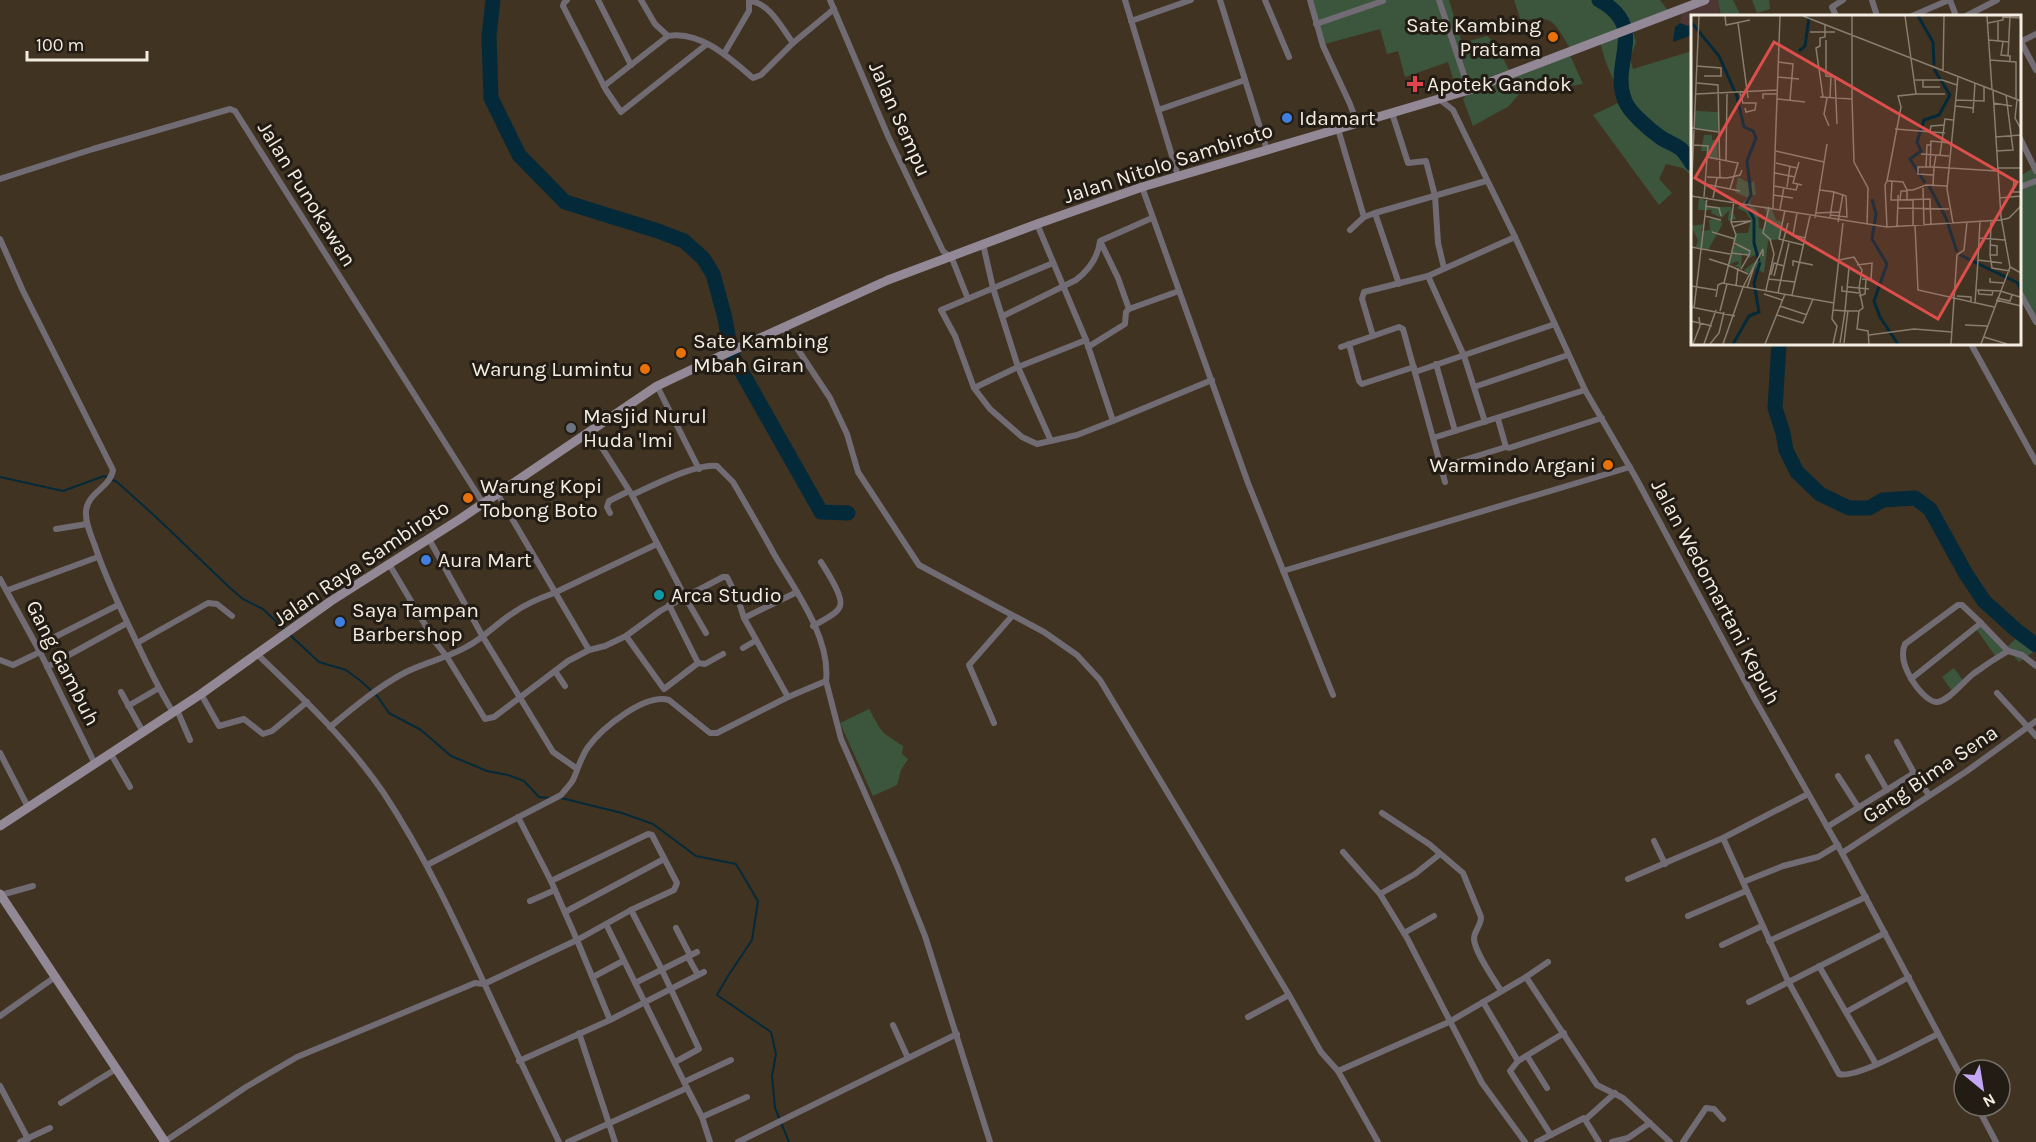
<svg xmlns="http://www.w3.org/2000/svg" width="2036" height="1142" font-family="Karla,sans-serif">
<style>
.commercial{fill:#4c3735}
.green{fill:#3c563e}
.water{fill:#042a3a}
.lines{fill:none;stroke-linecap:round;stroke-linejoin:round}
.stream{stroke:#042a3a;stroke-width:2}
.river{stroke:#042a3a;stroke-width:15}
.street{stroke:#716b73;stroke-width:6}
.secondary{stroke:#938896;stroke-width:9}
.food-dot{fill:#e8710a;stroke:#221c14;stroke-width:2}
.health-dot{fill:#e0444e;stroke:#221c14;stroke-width:2}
.shop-dot{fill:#3f7fe0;stroke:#221c14;stroke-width:2}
.worship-dot{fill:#6b7280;stroke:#221c14;stroke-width:2}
.culture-dot{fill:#0f9aa8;stroke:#221c14;stroke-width:2}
.labels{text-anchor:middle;stroke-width:6;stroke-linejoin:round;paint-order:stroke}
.poi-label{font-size:21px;fill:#f3ece1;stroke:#221c14;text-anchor:start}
.street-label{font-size:21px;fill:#f3ece1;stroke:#221c14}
.inset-river{fill:none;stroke:#042a3a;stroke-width:3}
.inset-road{fill:none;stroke:#887d6e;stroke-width:1.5}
.view{fill:#dc4f4d;fill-opacity:0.15;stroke:#dc4f4d;stroke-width:3}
.inset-edge{fill:none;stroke:#f3ece1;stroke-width:3}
</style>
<rect width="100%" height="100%" fill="#403322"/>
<path class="commercial" d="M1702 0H1718L1720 13 1713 16H1692V24L1688 26 1680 23 1683 7Z"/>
<g class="green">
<path d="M1311 0H1449L1462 43 1487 36 1496 44 1509 70 1473 83 1457 91 1448 62 1405 77 1398 51 1387 54 1380 29 1325 44Z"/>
<path d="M1514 0H1660L1669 12 1631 26 1636 42 1630 59 1633 69 1692 51V176L1683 168 1666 164 1659 179 1672 193 1659 205 1593 115 1622 101 1605 60 1599 38 1570 48C1553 21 1554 15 1521 21Z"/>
<path d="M1718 0H1733L1741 16H1721Z"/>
<path d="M1752 0H1769L1770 9 1757 13Z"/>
<path d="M1569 53 1583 84 1519 94 1509 106 1473 126 1463 99 1470 91Z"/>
<path d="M2035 167 2036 168V318L2020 291V176Z"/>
<path d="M1982 626 2006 649 1996 657 1977 630Z"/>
<path d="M2018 637 2036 650 2019 662 2007 647Z"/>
<path d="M1954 668 1964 682 1952 691 1942 677Z"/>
<path d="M869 709 879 727 885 734 903 746 902 754 908 759 901 770 897 785 873 796 840 723Z"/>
</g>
<path class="water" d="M1680 23 1688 26 1692 24V35L1673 42 1675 27Z"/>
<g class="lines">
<g class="stream">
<path d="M0 477 63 491 104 476 117 482 157 518 229 587 243 599 263 609 286 631"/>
<path d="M290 635 319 662 346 670 362 682 378 697 389 713 421 730 451 756 487 771 508 775 524 781 539 797 550 798"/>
<path d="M561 798 622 813 653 824 696 856 736 864 758 901 752 940 728 976 717 995 771 1032 776 1054 772 1076 775 1108 789 1142"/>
</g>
<g class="river">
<path d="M493 0 489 36 491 98 519 155 565 202 658 231 684 241 703 258 713 274 725 318 731 353 821 512 848 513"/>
<path d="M1599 0C1650 28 1609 62 1625 101 1629 112 1650 130 1660 137 1667 142 1675 144 1681 149 1685 153 1689 159 1692 164"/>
<path d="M1779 344 1775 408 1783 433 1786 450 1797 472 1820 494 1849 508H1869L1883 500 1915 498 1930 509 1966 574 1984 601 2016 630 2036 645"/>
</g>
<g class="street">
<path d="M567 0 564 3 563 6 606 90 621 112 707 44"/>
<path d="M598 0 631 65"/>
<path d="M641 0 655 24 668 36C700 30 731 59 753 78L761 75 793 43 834 9"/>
<path d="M830 0 888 136 943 251 950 257"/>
<path d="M1125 0 1178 176"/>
<path d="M1220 0 1267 150"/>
<path d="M1265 0 1289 57"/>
<path d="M1310 0 1323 46 1350 104 1357 123"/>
<path d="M1439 0 1469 90"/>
<path d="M1872 0 1877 16"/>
<path d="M1950 0 1956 16"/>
<path d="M1836 16 1832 7 1843 0"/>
<path d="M1912 16 1949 0"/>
<path d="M1966 16 1997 0"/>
<path d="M1131 21 1191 0"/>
<path d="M1316 24 1383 1"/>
<path d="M2020 42 2036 34"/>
<path d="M2021 42 2036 70"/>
<path d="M725 52 749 11V1C769 2 782 28 793 43"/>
<path d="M604 86 668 36"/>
<path d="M1439 99 1453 110 1515 237 1585 390 1636 478 1754 698 1842 853 1964 1082"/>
<path d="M1158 110 1245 80"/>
<path d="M1392 113 1408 163 1426 161 1435 196 1438 243 1444 268"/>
<path d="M1338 129 1364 217"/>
<path d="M2020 138 2036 171"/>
<path d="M0 179 93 149 230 109 235 111 483 503"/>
<path d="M1142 187 1248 483 1333 695"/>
<path d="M2020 187 2036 181"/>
<path d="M1375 213 1399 284"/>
<path d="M1037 224 1086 340 1113 421 1212 380"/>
<path d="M1350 230 1364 217 1375 213 1486 181"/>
<path d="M0 239 23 291 113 470C110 488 88 492 86 511 85 523 91 535 95 546 106 580 122 611 137 643 148 666 159 690 173 712"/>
<path d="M1101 243 1118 278 1129 309"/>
<path d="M983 244 993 288 1018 367 1051 441"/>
<path d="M951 256 968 299"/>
<path d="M1053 263 941 310 955 336 974 388 990 409 1022 437 1037 444 1077 435 1113 421"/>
<path d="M1428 276 1464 356 1485 422"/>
<path d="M2020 293 2036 322"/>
<path d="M1003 316 1076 280C1089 270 1098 257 1100 241L1152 218"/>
<path d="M783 327 830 398 847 434 858 472 919 565 1044 632 1077 655 1100 680 1289 995 1321 1052 1338 1071"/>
<path d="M1373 336 1362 299 1364 292 1428 276 1515 237"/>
<path d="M1349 344 1359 381 1362 384 1414 367"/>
<path d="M1971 344 2036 462"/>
<path d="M1088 347 1125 324 1126 312 1129 309 1179 291"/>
<path d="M1341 347 1399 327 1403 329 1445 482"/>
<path d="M1436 364 1455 431"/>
<path d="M1415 372 1555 324"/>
<path d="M657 386 699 469"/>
<path d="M1474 387 1568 355"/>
<path d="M974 388 1018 367 1086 340"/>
<path d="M1433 438 1585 390"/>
<path d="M1506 447 1509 448 1602 418"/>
<path d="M1441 467 1506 447 1498 419"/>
<path d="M497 493 589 650"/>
<path d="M632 495C652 486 696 463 717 466L733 482C747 506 761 530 774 554 795 590 831 638 826 681L788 697"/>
<path d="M610 513 607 507 609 501 629 491"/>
<path d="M56 529 87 524"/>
<path d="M429 539 483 637 553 752 576 768"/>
<path d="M389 564 436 643 447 657 485 719 494 717 568 661 589 650 605 646 626 636 660 611 685 597 706 633"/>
<path d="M1283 571 1630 467"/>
<path d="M0 579 40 652 95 764"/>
<path d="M8 590 98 557"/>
<path d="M744 618 797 592"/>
<path d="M1981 623 1962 605H1958L1905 644C1900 656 1905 669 1912 680 1916 687 1927 701 1936 702 1947 703 1964 681 1973 674 1984 666 1996 658 2008 651L2022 655 2036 666"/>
<path d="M813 626C821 621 838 614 840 606 844 597 826 570 821 562"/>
<path d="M626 636 664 689 698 663 669 605"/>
<path d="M137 643 208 603 217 604 232 616"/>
<path d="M37 646 118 605"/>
<path d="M743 648 755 641"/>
<path d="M257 654C302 697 348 741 383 792 426 857 458 927 491 998 513 1046 536 1094 559 1142"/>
<path d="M0 660 13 665 40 652"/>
<path d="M698 663 705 664 723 654"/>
<path d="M47 667 127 623"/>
<path d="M555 671 565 686"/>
<path d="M1911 679 1981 623 2008 651"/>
<path d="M826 681 841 739 897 866 925 936 990 1142"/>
<path d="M121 692 143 732"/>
<path d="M1997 693 2036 736"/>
<path d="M201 694 219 726 244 719 263 734 272 731 307 702"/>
<path d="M128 706 159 688"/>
<path d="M177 710 190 740"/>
<path d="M994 723 969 665 1012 616"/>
<path d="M330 727C353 708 378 687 404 673 425 662 448 658 468 646 485 637 497 623 513 613 525 604 540 598 554 593L657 544"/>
<path d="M0 753 28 807"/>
<path d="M111 754 130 787"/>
<path d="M1868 757 1887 790"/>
<path d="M1914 773 1929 795"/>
<path d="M1838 776 1858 807"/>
<path d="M1382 813 1429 844 1463 873 1481 917C1481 926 1474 931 1474 939 1475 953 1494 979 1501 991"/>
<path d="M1827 827 1914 773 1897 742"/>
<path d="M1723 838 1788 981 1839 1074C1857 1079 1919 1043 1938 1034"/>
<path d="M1654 841 1665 864"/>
<path d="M1343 852 1380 894 1407 938 1482 1083 1525 1142"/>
<path d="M1842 853 1967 771 2036 721"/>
<path d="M427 865 561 795C565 790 570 785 573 780 578 769 581 757 588 747 602 728 645 693 669 700L710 733H717L788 697 744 618 738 599 727 577H723L685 597 632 495 592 432"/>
<path d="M1628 879 1723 838 1808 794"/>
<path d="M551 881 648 834 652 835 677 883 674 890 631 910 577 940 610 1020"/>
<path d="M1743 882 1783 866 1818 857 1838 845"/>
<path d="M1380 894 1415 874 1440 854"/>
<path d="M1 895 33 886"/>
<path d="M530 901 555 890"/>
<path d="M631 910 660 966 699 1049 675 1062"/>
<path d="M565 912 664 859"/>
<path d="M1688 916 1746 891"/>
<path d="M676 928 690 955"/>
<path d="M1404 933 1434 916"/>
<path d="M1769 941 1866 897"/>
<path d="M1722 945 1762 926"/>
<path d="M688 957 698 975"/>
<path d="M1819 966 1876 1064"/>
<path d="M593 977 623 961"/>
<path d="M1526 977 1597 1085 1623 1098 1670 1142"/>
<path d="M635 983 697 952"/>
<path d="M1483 1002 1518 1061"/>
<path d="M1749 1002 1885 933"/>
<path d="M1846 1012 1909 977"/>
<path d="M0 1016 55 977"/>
<path d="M1248 1017 1289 995"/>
<path d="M893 1025 908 1058"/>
<path d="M579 1033 615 1142"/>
<path d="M1527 1056 1547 1088"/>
<path d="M519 1061 610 1020 704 972"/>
<path d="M684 1082 731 1060"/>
<path d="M0 1086 28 1139"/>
<path d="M687 1088 702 1117 710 1142"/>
<path d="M61 1103 116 1069"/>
<path d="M1977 1106 1996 1142"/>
<path d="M702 1117 747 1097"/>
<path d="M1586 1119 1615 1093"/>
<path d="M1551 1135 1510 1071 1518 1061 1564 1033"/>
<path d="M20 1142 50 1128"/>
<path d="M164 1142 246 1087 297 1057 475 983 484 984 577 940 551 881 518 817"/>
<path d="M568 1142 687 1088 606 924"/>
<path d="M738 1142 957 1034"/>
<path d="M1378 1142 1338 1071 1449 1022 1526 977 1548 962"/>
<path d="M1537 1142 1584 1118 1599 1142"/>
<path d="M1612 1142 1628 1138 1650 1123"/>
<path d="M1683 1142 1706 1108 1714 1109 1723 1119"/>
</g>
<g class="secondary">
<path d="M0 826 201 694 331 601 460 519 657 386 716 358 888 280 1037 224 1142 187 1469 90 1705 0"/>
<path d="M0 894 165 1142"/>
</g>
</g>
<g class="food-dot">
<circle cx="1553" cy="37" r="6"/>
<circle cx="681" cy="353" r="6"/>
<circle cx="645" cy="369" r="6"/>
<circle cx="1608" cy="465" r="6"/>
<circle cx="468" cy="498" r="6"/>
</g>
<path class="health-dot" d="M1412 75h6v6h6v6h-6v6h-6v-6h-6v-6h6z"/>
<g class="shop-dot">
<circle cx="1287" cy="118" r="6"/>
<circle cx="426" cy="560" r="6"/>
<circle cx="340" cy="622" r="6"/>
</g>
<circle class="worship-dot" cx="571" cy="428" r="6"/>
<circle class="culture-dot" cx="659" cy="595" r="6"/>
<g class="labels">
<g class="poi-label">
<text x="1541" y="32" text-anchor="end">Sate Kambing<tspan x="1541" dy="24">Pratama</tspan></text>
<text x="1427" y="91">Apotek Gandok</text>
<text x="1299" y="125">Idamart</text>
<text x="693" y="348">Sate Kambing<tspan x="693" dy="24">Mbah Giran</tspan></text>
<text x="633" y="376" text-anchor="end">Warung Lumintu</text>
<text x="583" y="423">Masjid Nurul<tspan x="583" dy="24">Huda 'lmi</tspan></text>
<text x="1596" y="472" text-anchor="end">Warmindo Argani</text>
<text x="480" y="493">Warung Kopi<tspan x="480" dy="24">Tobong Boto</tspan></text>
<text x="438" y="567">Aura Mart</text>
<text x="671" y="602">Arca Studio</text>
<text x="352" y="617">Saya Tampan<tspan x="352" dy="24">Barbershop</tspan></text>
</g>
<g class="street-label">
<text transform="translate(900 119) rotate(66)" y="7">Jalan Sempu</text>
<text transform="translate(1168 163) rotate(-18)" y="7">Jalan Nitolo Sambiroto</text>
<text transform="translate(307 194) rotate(58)" y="7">Jalan Punokawan</text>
<text transform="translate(361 563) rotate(-34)" y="7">Jalan Raya Sambiroto</text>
<text transform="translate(1716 592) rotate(62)" y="7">Jalan Wedomartani Kepuh</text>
<text transform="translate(63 663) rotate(63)" y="7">Gang Gambuh</text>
<text transform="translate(1930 774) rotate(-34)" y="7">Gang Bima Sena</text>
</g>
</g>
<g transform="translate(1691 15)">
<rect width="330" height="330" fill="#403322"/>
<path d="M4 96 27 97V117L4 114ZM13 120H21V125H26L27 144 16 143V136H10ZM47 162 60 169 63 165 65 180H61L59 189 67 196 68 213 72 214 76 198 72 191 80 192 85 205 92 207 88 224 77 226 73 258 63 252 57 259 53 255 66 245V239L58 243 51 237 50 253 43 251 48 249 47 246 37 250 42 231 47 230 42 228 44 218H57L60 205 55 197 46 193 57 183 44 177ZM8 182 15 186V192H40L45 204 37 206 38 195 31 203 20 198 21 195H7ZM22 204 30 205 31 210 17 235 5 232 7 225 0 211 13 209 10 216 19 215 18 205Z" fill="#3c563e"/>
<path class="inset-river" d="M227 1 242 27 243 50M0 7 28 41 44 77M108 36 114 31 118 2M45 78 53 112 62 116 65 123 56 146 60 180 55 189 63 204V228L68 246M234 168 219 144 230 136 226 127 233 105 248 100 259 80 243 54M238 171 255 203 266 237M181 184 185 199 181 224 196 249 183 286 189 302 207 329M269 240 327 268 330 276M42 329 58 301 68 297 63 268 69 247"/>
<path class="inset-road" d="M34 1 35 10 59 5M112 1 330 86M296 1 301 74M307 7V26M47 8 57 83M297 8 312 5V2L330 3M119 17H144M135 25V61L144 62 146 109M298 25 318 27M312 27 310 40 319 41V47M317 41 319 1M299 45 325 47V84M87 47 102 49 99 85M6 51 30 53V61H13M252 56 253 1M87 62 108 64M224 65H251L266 70M232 65V72H249M6 68 27 70 29 163M302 76 310 202 319 252 330 258M49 78 52 88H65L64 95 55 97 54 93M5 79 86 75M225 79H254M129 82 161 84V1M132 82 125 33 129 31V23L134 22V10M139 82 140 61M136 83 133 99 138 111M72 84V79H86M86 84 114 87M161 84 163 147 177 173 176 210M265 85 293 86V72M326 85 324 103 330 114M302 88 321 91M264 91 282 93M282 98 284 68M0 113 27 117M204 114 254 118M239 116 240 111 253 110M304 122 330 120M3 130 17 131 13 182M85 136 133 147M305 136 322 135 315 80M230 139 258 141M249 140 254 104 262 105M16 142 47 148 39 174M35 145 36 79M108 147 102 168 111 170M85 148 106 153M235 152 236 130H240M239 152 240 126 259 128M306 153H330M84 158 104 162M242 160 227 159V152H243L245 140M16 162 36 163 49 160 51 155M196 166 210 92 207 81 225 79 214 1M323 166 322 177H330M14 169 49 176M242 170 243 152 306 156M83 171 105 175 107 169M96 172 99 151M232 173 233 210M129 175 143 177 139 202M82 180 102 183M207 180V185L239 184 240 210M0 181 196 212 310 205 318 203 330 191M22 183 26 163M308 183 330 181M0 184 8 1M209 185 210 176H216V185M222 185V211M14 191 28 193 30 201M82 193 89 1M206 193 258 194M89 194 93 172M94 195 88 224 112 230M106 198 102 220 114 223M125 198 149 197M140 200 156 202 155 181 143 177M14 201 16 182M124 203 136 129M289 206 287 245 311 248M40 207 60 206 41 212M147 207 152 179M262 208 256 174 267 62M224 210 227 275 303 292M206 211 207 185H200L201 166 212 167 216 175H222L235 170 256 171M196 212 194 170 196 166H201M21 217 44 224M288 223 314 225M43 228 59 236 58 240M300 230 306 231V240H299L301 253 319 256M0 232 39 239M40 238 58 240 50 254M299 240 300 205M18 244 37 250M148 245 163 242 171 255 168 273 157 272M37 250 57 259M166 250 181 248 180 265 171 264M102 251V246L122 250M158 252 154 296H168M80 260 83 248 93 251M83 261 97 208M299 263V267L313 268M77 264 104 267M33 268 45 220 40 207 43 186M0 271 25 275M45 271 47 253M151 271V276L168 278M52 272 72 234V241M56 273 63 252M178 274 168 273 172 293 168 296 166 314 177 316 178 329M75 275 83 239 79 224 72 218 78 192M286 275 309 276M287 275 288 279 301 280 302 276M309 276 329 282M87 278 98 228M73 279 91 285M101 280 119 201M168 281 174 279 175 264M266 281 280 282V287M25 282 27 270 31 268 143 288M306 283 319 286 321 280M305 285 330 291M284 288 287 245M89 291 116 300M0 292 44 301M3 293 14 201 30 205M142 295 154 296 149 328M29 296 36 269M86 300 112 308 122 284M0 306 21 311M274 310 296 311M178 320 223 314 261 317M293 322 316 329M153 328 157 295M2 329 9 311 8 302M13 329 25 295M19 329 28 318 33 297M32 329 52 272M74 329 94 279M142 329 146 311 141 304 152 208M260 329 266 240 273 235 276 207M290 329 319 252"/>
<path class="view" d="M83 27 326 167 247 304 4 163Z"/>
<rect width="330" height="330" class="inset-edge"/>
</g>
<g transform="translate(1982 1088) rotate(150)"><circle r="28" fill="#221c14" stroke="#766f66" stroke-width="1.5"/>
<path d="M0-4.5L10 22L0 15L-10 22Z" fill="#c3a7f2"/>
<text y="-9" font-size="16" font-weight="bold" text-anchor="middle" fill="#f3ece1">N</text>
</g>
<path d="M27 51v9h120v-9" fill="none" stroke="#f3ece1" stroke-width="3"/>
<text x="36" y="51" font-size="18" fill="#f3ece1" stroke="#221c14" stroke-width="4.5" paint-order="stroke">100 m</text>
</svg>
